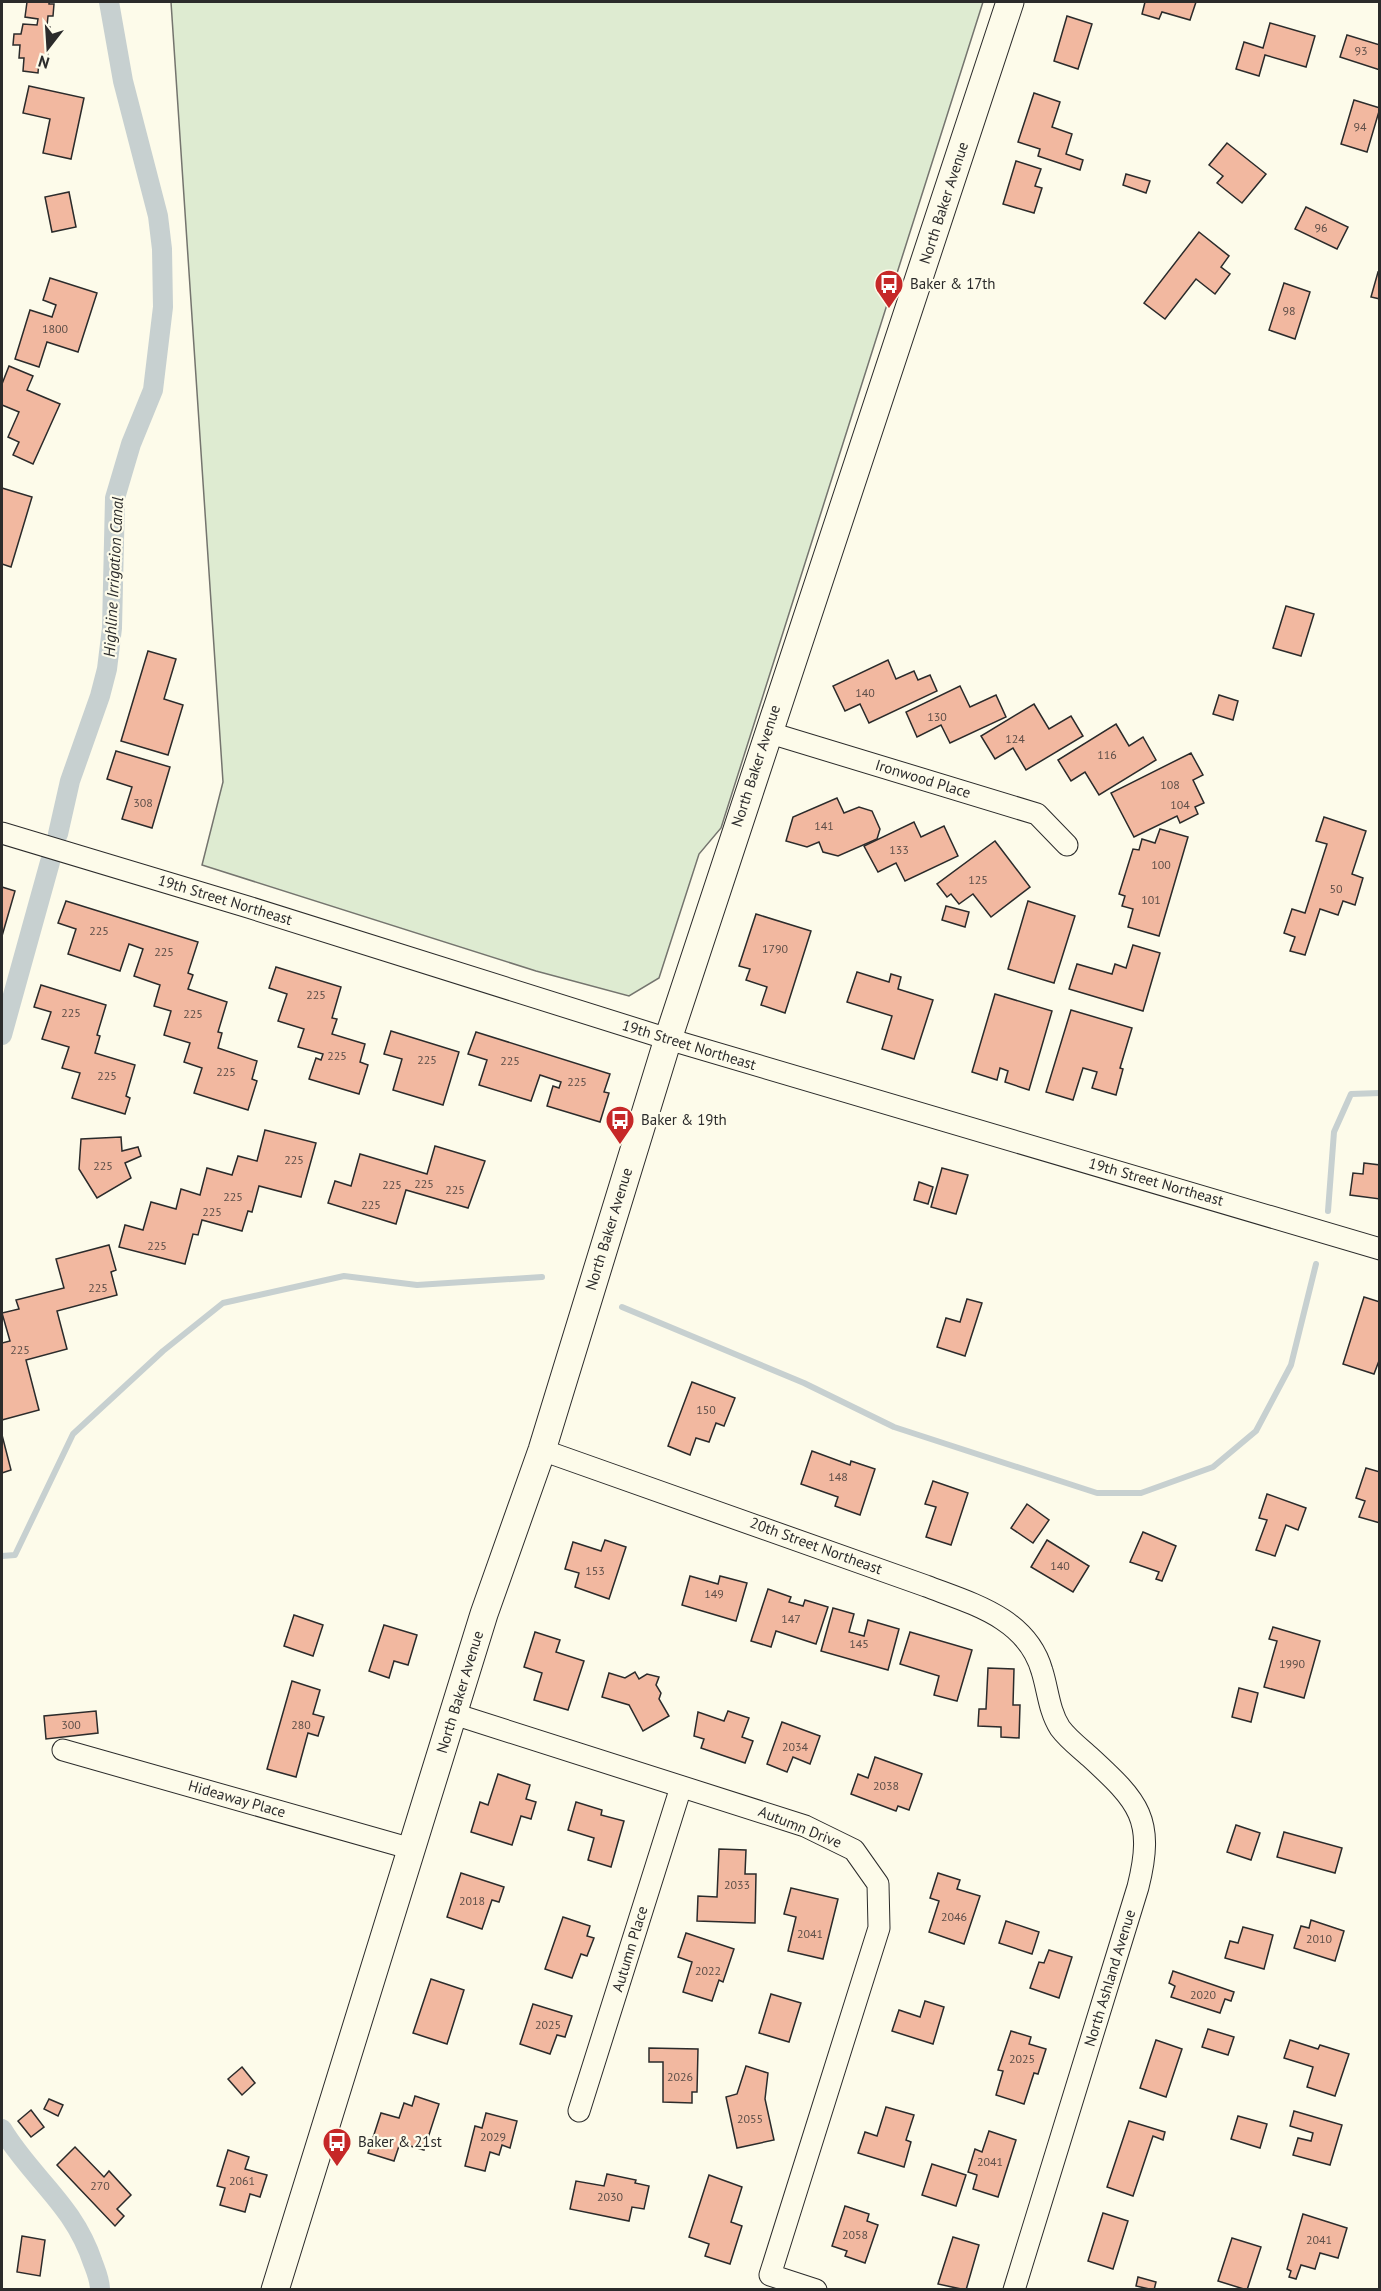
<svg xmlns="http://www.w3.org/2000/svg" width="1381" height="2291" font-family="'PT Sans',sans-serif">
<style>
.green{fill:#deebd1;stroke:#74746e;stroke-width:1.5}
.lines{fill:none;stroke-linecap:round;stroke-linejoin:round}
.stream{stroke:#c7d0d0;stroke-width:6}
.canal{stroke:#c7d0d0;stroke-width:20}
.building{fill:#f2b8a0;stroke:#2b2b2b;stroke-width:1.5}
.minor-casing{stroke:#2b2b2b;stroke-width:23}
.major-casing{stroke:#2b2b2b;stroke-width:29}
.minor{stroke:#fdfbea;stroke-width:21}
.major{stroke:#fdfbea;stroke-width:27}
.labels{text-anchor:middle;stroke-width:4.5;stroke-linejoin:round;paint-order:stroke}
.number-label{font-size:12px;fill:#5d4e48}
.street-label{font-size:15px;fill:#2b2b2b;stroke:#fdfbea}
.poi-label{font-size:15px;fill:#2b2b2b;stroke:#fdfbea;text-anchor:start}
.water-label{font-size:16px;font-style:italic;fill:#2b2b2b;stroke:#fdfbea}
</style>
<rect width="100%" height="100%" fill="#fdfbea"/>
<path class="green" d="M171 2H983L721 828 699 854 659 978 629 996 536 971 202 865 223 782Z"/>
<g class="lines">
<g class="stream">
<path d="M1328 1211 1334 1132 1351 1094 1380 1093"/>
<path d="M622 1307 804 1383 894 1427 1097 1493H1141L1213 1467 1256 1431 1291 1365 1316 1264"/>
<path d="M2 1556 15 1555 73 1434 163 1351 223 1303 344 1276 417 1285 542 1277"/>
</g>
<g class="canal">
<path d="M58 834 70 781 100 696 107 669 112 628 115 498 131 444 153 390 163 307 162 249 158 216 123 81 109 2"/>
<path d="M2 1035 50 862"/>
<path d="M2 2129C32 2179 73 2203 93 2263 96 2271 100 2280 100 2290"/>
</g>
</g>
<g class="building">
<path d="M27 2H49V4H54L53 16H48L47 26 50 27 47 61 39 60 38 73 23 71 24 58H19L20 45H13L14 34H21L23 24 37 25 38 19 25 17Z"/>
<path d="M1145 2H1196L1190 20 1162 12 1159 19 1142 14Z"/>
<path d="M1067 16 1092 24 1078 69 1054 61Z"/>
<path d="M1270 23 1315 36 1306 67 1265 55 1259 76 1236 69 1244 42 1263 48Z"/>
<path d="M1347 35 1380 45V70L1340 57Z"/>
<path d="M29 86 84 98 71 159 43 153 50 119 23 113Z"/>
<path d="M1034 93 1060 102 1052 127 1072 134 1066 154 1083 160 1080 170 1038 156 1040 149 1018 142Z"/>
<path d="M1354 100 1380 108 1367 152 1341 144Z"/>
<path d="M1227 143 1266 174 1242 203 1217 183 1223 176 1209 165Z"/>
<path d="M1016 161 1041 169 1035 186 1042 188 1034 213 1003 204Z"/>
<path d="M1126 174 1150 181 1146 193 1123 185Z"/>
<path d="M69 192 76 227 52 232 45 197Z"/>
<path d="M1306 207 1348 227 1337 249 1295 229Z"/>
<path d="M1199 232 1229 256 1221 267 1230 274 1215 294 1196 279 1165 319 1144 303Z"/>
<path d="M1378 272 1380 273V299L1371 297Z"/>
<path d="M50 278 97 293 78 352 47 342 39 367 15 359 30 310 52 317 56 305 43 300Z"/>
<path d="M1284 283 1310 292 1295 339 1269 330Z"/>
<path d="M9 366 33 376 27 390 60 404 33 464 13 455 19 442 8 437 19 412 2 405V384Z"/>
<path d="M2 488 32 497 11 567 2 564Z"/>
<path d="M1286 606 1314 614 1301 656 1273 648Z"/>
<path d="M148 651 176 659 164 699 183 705 168 755 121 741Z"/>
<path d="M888 660 896 679 914 671 918 680 930 675 937 691 869 723 860 704 845 711 833 686Z"/>
<path d="M960 686 970 707 996 695 1006 717 950 743 941 725 917 737 906 712Z"/>
<path d="M1219 695 1238 701 1233 720 1213 714Z"/>
<path d="M1034 704 1049 729 1071 716 1083 736 1026 770 1013 748 995 759 981 736Z"/>
<path d="M1116 724 1129 746 1143 737 1156 760 1099 795 1085 772 1071 781 1058 760Z"/>
<path d="M116 751 170 767 152 828 122 819 132 787 107 779Z"/>
<path d="M1191 753 1203 775 1193 780 1204 803 1195 807 1198 814 1180 823 1177 816 1134 837 1111 793Z"/>
<path d="M837 798 844 813 859 807 872 811 880 829 877 839 838 856 823 852 819 842 807 847 786 841 793 817Z"/>
<path d="M1324 817 1366 831 1352 874 1363 878 1355 905 1343 901 1338 915 1320 909 1305 955 1290 951 1295 937 1284 933 1292 909 1305 913 1327 844 1316 841Z"/>
<path d="M914 822 921 837 944 826 958 856 905 881 896 863 878 872 864 846Z"/>
<path d="M1160 829 1188 837 1159 936 1128 927 1133 909 1122 906 1125 896 1119 894 1133 849 1139 850 1142 839 1155 843Z"/>
<path d="M995 841 1030 887 991 917 973 894 959 904 951 894 947 897 937 884Z"/>
<path d="M2 887 15 891 2 936Z"/>
<path d="M66 901 198 942 188 973 193 975 188 989 227 1002 218 1032 222 1033 218 1048 257 1061 252 1079 257 1081 248 1110 194 1093 202 1068 184 1062 190 1043 164 1035 171 1011 154 1006 160 985 134 976 143 949 129 944 120 971 68 954 76 929 58 923Z"/>
<path d="M1028 901 1075 916 1054 983 1008 969Z"/>
<path d="M946 906 969 912 965 927 942 920Z"/>
<path d="M756 914 811 931 785 1013 761 1005 767 987 746 980 750 969 739 966Z"/>
<path d="M1133 945 1160 953 1143 1011 1069 989 1077 964 1112 974 1115 964 1126 968Z"/>
<path d="M276 967 341 987 332 1018 337 1019 332 1034 365 1044 360 1062 368 1065 359 1094 309 1079 316 1058 321 1060 323 1054 298 1047 304 1029 278 1021 287 994 269 988Z"/>
<path d="M857 972 889 982 891 974 901 977 898 989 933 1000 914 1059 882 1049 892 1016 847 1002Z"/>
<path d="M41 985 106 1005 97 1035 100 1036 95 1053 135 1065 126 1096 130 1098 125 1114 72 1098 80 1073 62 1068 69 1047 42 1039 51 1012 34 1007Z"/>
<path d="M995 994 1052 1011 1029 1090 1005 1082 1008 1071 1000 1068 997 1080 972 1072Z"/>
<path d="M1071 1010 1132 1028 1120 1068 1123 1069 1116 1095 1092 1088 1097 1072 1083 1068 1073 1100 1046 1092Z"/>
<path d="M391 1031 459 1052 443 1105 393 1090 402 1059 384 1054Z"/>
<path d="M476 1032 610 1074 604 1092 609 1093 600 1122 547 1106 553 1086 559 1088 561 1082 540 1075 531 1101 479 1085 487 1060 468 1054Z"/>
<path d="M265 1130 316 1143 301 1197 259 1186 252 1212 248 1211 242 1231 202 1220 198 1235 193 1234 185 1264 119 1247 125 1225 143 1230 151 1202 176 1209 181 1189 200 1195 207 1168 232 1175 238 1156 257 1161Z"/>
<path d="M121 1137 122 1151 138 1147 141 1156 125 1163 131 1178 97 1198 79 1169 81 1139Z"/>
<path d="M435 1146 485 1161 468 1208 406 1190 396 1224 328 1203 335 1181 351 1186 360 1154 427 1174Z"/>
<path d="M1364 1163 1380 1165V1199L1350 1195 1353 1173 1363 1174Z"/>
<path d="M942 1168 968 1175 956 1214 931 1207Z"/>
<path d="M919 1182 933 1187 928 1204 914 1200Z"/>
<path d="M109 1245 116 1270 111 1272 117 1295 57 1311 67 1349 26 1360 39 1410 2 1420V1343L10 1341 2 1313 19 1309 16 1300 64 1288 56 1259Z"/>
<path d="M1364 1297 1380 1302V1358L1374 1374 1343 1364Z"/>
<path d="M967 1299 982 1303 965 1356 937 1347 946 1318 960 1322Z"/>
<path d="M692 1382 735 1398 724 1426 716 1423 709 1442 696 1438 690 1455 668 1446Z"/>
<path d="M2 1435 11 1470 2 1473Z"/>
<path d="M812 1451 850 1465 851 1461 875 1469 860 1515 835 1506 838 1497 801 1484Z"/>
<path d="M1366 1468 1380 1472V1523L1359 1517 1365 1501 1356 1498Z"/>
<path d="M933 1481 968 1493 951 1545 926 1537 936 1507 925 1504Z"/>
<path d="M1267 1494 1306 1508 1298 1530 1286 1525 1275 1556 1256 1550 1267 1520 1259 1518Z"/>
<path d="M1027 1504 1049 1520 1033 1543 1011 1528Z"/>
<path d="M1143 1532 1176 1546 1162 1581 1156 1579 1159 1572 1130 1562Z"/>
<path d="M605 1540 626 1547 609 1599 575 1587 579 1573 565 1569 573 1542 601 1551Z"/>
<path d="M1047 1540 1089 1566 1073 1592 1031 1567Z"/>
<path d="M690 1576 718 1584 720 1576 747 1583 736 1621 682 1605Z"/>
<path d="M768 1589 791 1597 789 1602 803 1606 805 1600 828 1607 816 1644 776 1631 771 1647 751 1641Z"/>
<path d="M833 1608 854 1614 849 1632 864 1636 868 1620 899 1629 888 1670 821 1651Z"/>
<path d="M294 1615 323 1625 313 1656 284 1646Z"/>
<path d="M384 1625 417 1635 408 1665 394 1661 389 1678 369 1671Z"/>
<path d="M1273 1627 1320 1641 1304 1698 1264 1687 1277 1641 1269 1639Z"/>
<path d="M535 1632 560 1640 556 1652 584 1661 568 1710 534 1700 542 1673 524 1667Z"/>
<path d="M910 1632 972 1650 957 1701 934 1695 939 1676 900 1664Z"/>
<path d="M988 1668 1014 1669 1013 1705H1020L1019 1738 1001 1737V1727L978 1726 979 1709H986Z"/>
<path d="M635 1672 639 1679 647 1674 659 1677 656 1685 661 1693 659 1699 669 1716 643 1731 629 1705 602 1697 609 1673 625 1678Z"/>
<path d="M292 1681 320 1690 313 1714 324 1717 318 1736 308 1733 296 1777 267 1769Z"/>
<path d="M1239 1688 1258 1693 1251 1722 1232 1717Z"/>
<path d="M96 1711 98 1733 46 1739 44 1716Z"/>
<path d="M728 1711 749 1718 742 1737 753 1741 745 1763 701 1748 704 1739 694 1736 698 1712 724 1721Z"/>
<path d="M782 1722 820 1736 810 1764 793 1757 787 1772 767 1764Z"/>
<path d="M875 1757 922 1774 909 1810 898 1806 896 1811 851 1794 858 1774 868 1778Z"/>
<path d="M498 1774 530 1785 526 1799 536 1802 531 1819 521 1816 512 1845 471 1832 480 1802 488 1805Z"/>
<path d="M576 1802 602 1810 601 1815 624 1821 611 1867 588 1860 594 1838 568 1830Z"/>
<path d="M1236 1825 1260 1833 1251 1860 1227 1852Z"/>
<path d="M1284 1832 1342 1848 1335 1873 1277 1857Z"/>
<path d="M719 1849 746 1850 745 1874H756L755 1923 697 1921 698 1896 717 1897Z"/>
<path d="M461 1873 504 1887 499 1902 492 1900 482 1929 447 1917Z"/>
<path d="M938 1873 960 1880 957 1889 980 1896 964 1944 929 1932 939 1901 930 1898Z"/>
<path d="M791 1888 838 1899 823 1959 788 1951 796 1917 784 1914Z"/>
<path d="M563 1917 590 1926 587 1936 594 1938 587 1956 581 1954 572 1978 545 1969Z"/>
<path d="M1311 1920 1344 1931 1335 1961 1294 1948 1301 1926 1309 1928Z"/>
<path d="M1006 1921 1039 1932 1032 1954 999 1943Z"/>
<path d="M1243 1927 1273 1935 1264 1969 1225 1958 1230 1941 1238 1943Z"/>
<path d="M686 1933 734 1949 723 1982 719 1980 712 2001 683 1992 692 1962 678 1957Z"/>
<path d="M1049 1950 1072 1957 1059 1998 1030 1988 1039 1962 1044 1963Z"/>
<path d="M1173 1971 1234 1992 1231 2001 1225 1999 1220 2013 1171 1997 1175 1986 1169 1983Z"/>
<path d="M431 1979 464 1990 447 2044 413 2033Z"/>
<path d="M771 1994 801 2003 789 2042 759 2033Z"/>
<path d="M925 2001 944 2007 933 2044 892 2031 899 2010 920 2017Z"/>
<path d="M533 2004 572 2016 565 2037 557 2035 550 2054 520 2044Z"/>
<path d="M1208 2029 1234 2037 1228 2055 1202 2047Z"/>
<path d="M1011 2031 1031 2037 1029 2044 1046 2049 1038 2074 1034 2073 1024 2104 996 2095 1003 2071 998 2070Z"/>
<path d="M1156 2040 1182 2049 1166 2097 1140 2088Z"/>
<path d="M1290 2040 1318 2049 1320 2045 1349 2054 1335 2096 1307 2087 1313 2067 1284 2058Z"/>
<path d="M649 2048 698 2049 697 2092H692V2103L663 2102V2062H649Z"/>
<path d="M746 2066 768 2073 765 2099 774 2140 737 2148 726 2097 737 2094Z"/>
<path d="M242 2067 255 2083 242 2095 228 2079Z"/>
<path d="M415 2096 439 2104 424 2150 400 2143 394 2161 368 2153 381 2113 399 2118 404 2103 412 2106Z"/>
<path d="M49 2099 63 2105 58 2116 44 2109Z"/>
<path d="M886 2107 914 2115 906 2140 911 2142 904 2167 858 2153 865 2132 877 2136Z"/>
<path d="M31 2110 44 2127 31 2137 18 2121Z"/>
<path d="M1294 2111 1342 2125 1330 2165 1293 2155 1298 2138 1311 2141 1313 2133 1290 2126Z"/>
<path d="M486 2113 517 2121 510 2148 502 2145 499 2155 490 2152 485 2171 465 2166 475 2126 482 2128Z"/>
<path d="M1238 2116 1267 2124 1260 2148 1231 2139Z"/>
<path d="M1129 2121 1165 2132 1163 2140 1153 2136 1133 2196 1107 2187Z"/>
<path d="M989 2131 1016 2140 998 2197 973 2189 977 2175 968 2172 975 2149 982 2152Z"/>
<path d="M75 2147 104 2177 109 2171 131 2195 117 2209 124 2216 115 2226 57 2165Z"/>
<path d="M228 2150 249 2157 245 2169 267 2175 260 2197 250 2194 245 2212 220 2205 225 2188 217 2186Z"/>
<path d="M932 2164 966 2175 956 2206 922 2195Z"/>
<path d="M607 2174 636 2180 635 2183 649 2186 644 2209 632 2207 629 2221 570 2209 576 2181 604 2186Z"/>
<path d="M709 2175 742 2187 731 2222 742 2226 730 2264 705 2256 709 2244 689 2237Z"/>
<path d="M845 2206 869 2214 867 2221 878 2225 865 2263 845 2256 847 2251 832 2246Z"/>
<path d="M1103 2213 1128 2221 1113 2269 1088 2261Z"/>
<path d="M1303 2214 1347 2228 1338 2258 1320 2253 1315 2269 1301 2265 1296 2279 1289 2277 1291 2271 1287 2269Z"/>
<path d="M22 2236 45 2240 40 2276 17 2272Z"/>
<path d="M953 2237 979 2245 966 2290 938 2284Z"/>
<path d="M1232 2238 1261 2247 1247 2290 1218 2281Z"/>
<path d="M1138 2277 1156 2282 1154 2290 1136 2286Z"/>
</g>
<g class="lines">
<g class="minor-casing">
<g id="minor">
<path d="M767 732 1037 814 1067 845"/>
<path d="M2 833 248 907 668 1039 1380 1249"/>
<path d="M542 1450 926 1586C973 1604 1027 1618 1042 1671 1048 1690 1049 1711 1060 1728 1068 1739 1080 1748 1090 1757 1139 1802 1155 1819 1138 1887L1014 2290"/>
<path d="M454 1714 805 1826 854 1850 878 1884 879 1928 770 2275 816 2290"/>
<path d="M63 1750 412 1849"/>
<path d="M579 2111 681 1787"/>
</g>
</g>
<g class="major-casing">
<path id="major" d="M275 2290 484 1614 542 1450 668 1039 1010 2"/>
</g>
<use href="#minor" class="minor"/>
<use href="#major" class="major"/>
</g>
<defs>
<g id="bus-pin" transform="scale(1.5)"><path d="M0 17L-7.5 6A9.5 9.5 0 1 1 7.5 6Z" fill="#c62828" stroke="#fdfbea"/><path d="M-5-6H5V4H4V6H2V4H-2V6H-4V4H-5ZM-3.5-4V0h7V-4ZM-3.5 1.2v1.5H-2V1.2ZM2 1.2v1.5H3.5V1.2Z" fill="#fff"/></g>
</defs>
<g fill-rule="evenodd">
<use href="#bus-pin" x="889" y="284"/>
<use href="#bus-pin" x="620" y="1120"/>
<use href="#bus-pin" x="337" y="2142"/>
</g>
<g class="labels">
<g class="number-label">
<text x="1361" y="55">93</text>
<text x="1360" y="131">94</text>
<text x="1321" y="232">96</text>
<text x="1289" y="315">98</text>
<text x="55" y="333">1800</text>
<text x="865" y="697">140</text>
<text x="937" y="721">130</text>
<text x="1015" y="743">124</text>
<text x="1107" y="759">116</text>
<text x="1170" y="789">108</text>
<text x="143" y="807">308</text>
<text x="1180" y="809">104</text>
<text x="824" y="830">141</text>
<text x="899" y="854">133</text>
<text x="1161" y="869">100</text>
<text x="978" y="884">125</text>
<text x="1336" y="893">50</text>
<text x="1151" y="904">101</text>
<text x="99" y="935">225</text>
<text x="775" y="953">1790</text>
<text x="164" y="956">225</text>
<text x="316" y="999">225</text>
<text x="71" y="1017">225</text>
<text x="193" y="1018">225</text>
<text x="337" y="1060">225</text>
<text x="427" y="1064">225</text>
<text x="510" y="1065">225</text>
<text x="226" y="1076">225</text>
<text x="107" y="1080">225</text>
<text x="577" y="1086">225</text>
<text x="294" y="1164">225</text>
<text x="103" y="1170">225</text>
<text x="424" y="1188">225</text>
<text x="392" y="1189">225</text>
<text x="455" y="1194">225</text>
<text x="233" y="1201">225</text>
<text x="371" y="1209">225</text>
<text x="212" y="1216">225</text>
<text x="157" y="1250">225</text>
<text x="98" y="1292">225</text>
<text x="20" y="1354">225</text>
<text x="706" y="1414">150</text>
<text x="838" y="1481">148</text>
<text x="1060" y="1570">140</text>
<text x="595" y="1575">153</text>
<text x="714" y="1598">149</text>
<text x="791" y="1623">147</text>
<text x="859" y="1648">145</text>
<text x="1292" y="1668">1990</text>
<text x="71" y="1729">300</text>
<text x="301" y="1729">280</text>
<text x="795" y="1751">2034</text>
<text x="886" y="1790">2038</text>
<text x="737" y="1889">2033</text>
<text x="472" y="1905">2018</text>
<text x="954" y="1921">2046</text>
<text x="810" y="1938">2041</text>
<text x="1319" y="1943">2010</text>
<text x="708" y="1975">2022</text>
<text x="1203" y="1999">2020</text>
<text x="548" y="2029">2025</text>
<text x="1022" y="2063">2025</text>
<text x="680" y="2081">2026</text>
<text x="750" y="2123">2055</text>
<text x="493" y="2141">2029</text>
<text x="990" y="2166">2041</text>
<text x="242" y="2185">2061</text>
<text x="100" y="2190">270</text>
<text x="610" y="2201">2030</text>
<text x="855" y="2239">2058</text>
<text x="1319" y="2244">2041</text>
</g>
<g class="street-label">
<text transform="translate(944 203) rotate(-72)" y="5">North Baker Avenue</text>
<text transform="translate(756 766) rotate(-72)" y="5">North Baker Avenue</text>
<text transform="translate(923 779) rotate(17)" y="5">Ironwood Place</text>
<text transform="translate(225 900) rotate(17)" y="5">19th Street Northeast</text>
<text transform="translate(689 1045) rotate(17)" y="5">19th Street Northeast</text>
<text transform="translate(1156 1182) rotate(16)" y="5">19th Street Northeast</text>
<text transform="translate(609 1229) rotate(-73)" y="5">North Baker Avenue</text>
<text transform="translate(816 1546) rotate(20)" y="5">20th Street Northeast</text>
<text transform="translate(460 1692) rotate(-73)" y="5">North Baker Avenue</text>
<text transform="translate(237 1799) rotate(16)" y="5">Hideaway Place</text>
<text transform="translate(800 1827) rotate(22)" y="5">Autumn Drive</text>
<text transform="translate(630 1949) rotate(-73)" y="5">Autumn Place</text>
<text transform="translate(1110 1978) rotate(-73)" y="5">North Ashland Avenue</text>
</g>
<g class="poi-label">
<text x="910" y="289">Baker &amp; 17th</text>
<text x="641" y="1125">Baker &amp; 19th</text>
<text x="358" y="2147">Baker &amp; 21st</text>
</g>
<g class="water-label">
<text transform="translate(113 577) rotate(-87)" y="6">Highline Irrigation Canal</text>
</g>
</g>
<rect width="1381" height="2291" fill="none" stroke="#2b2b2b" stroke-width="6"/>
<g transform="translate(48 48) rotate(197)" stroke="#fdfbea" stroke-width="4.5" paint-order="stroke">
<path d="M0-4.5L10 22L0 15L-10 22Z" fill="#2b2b2b"/>
<text y="-9" font-size="16" font-weight="bold" text-anchor="middle" fill="#2b2b2b">N</text>
</g>
</svg>
